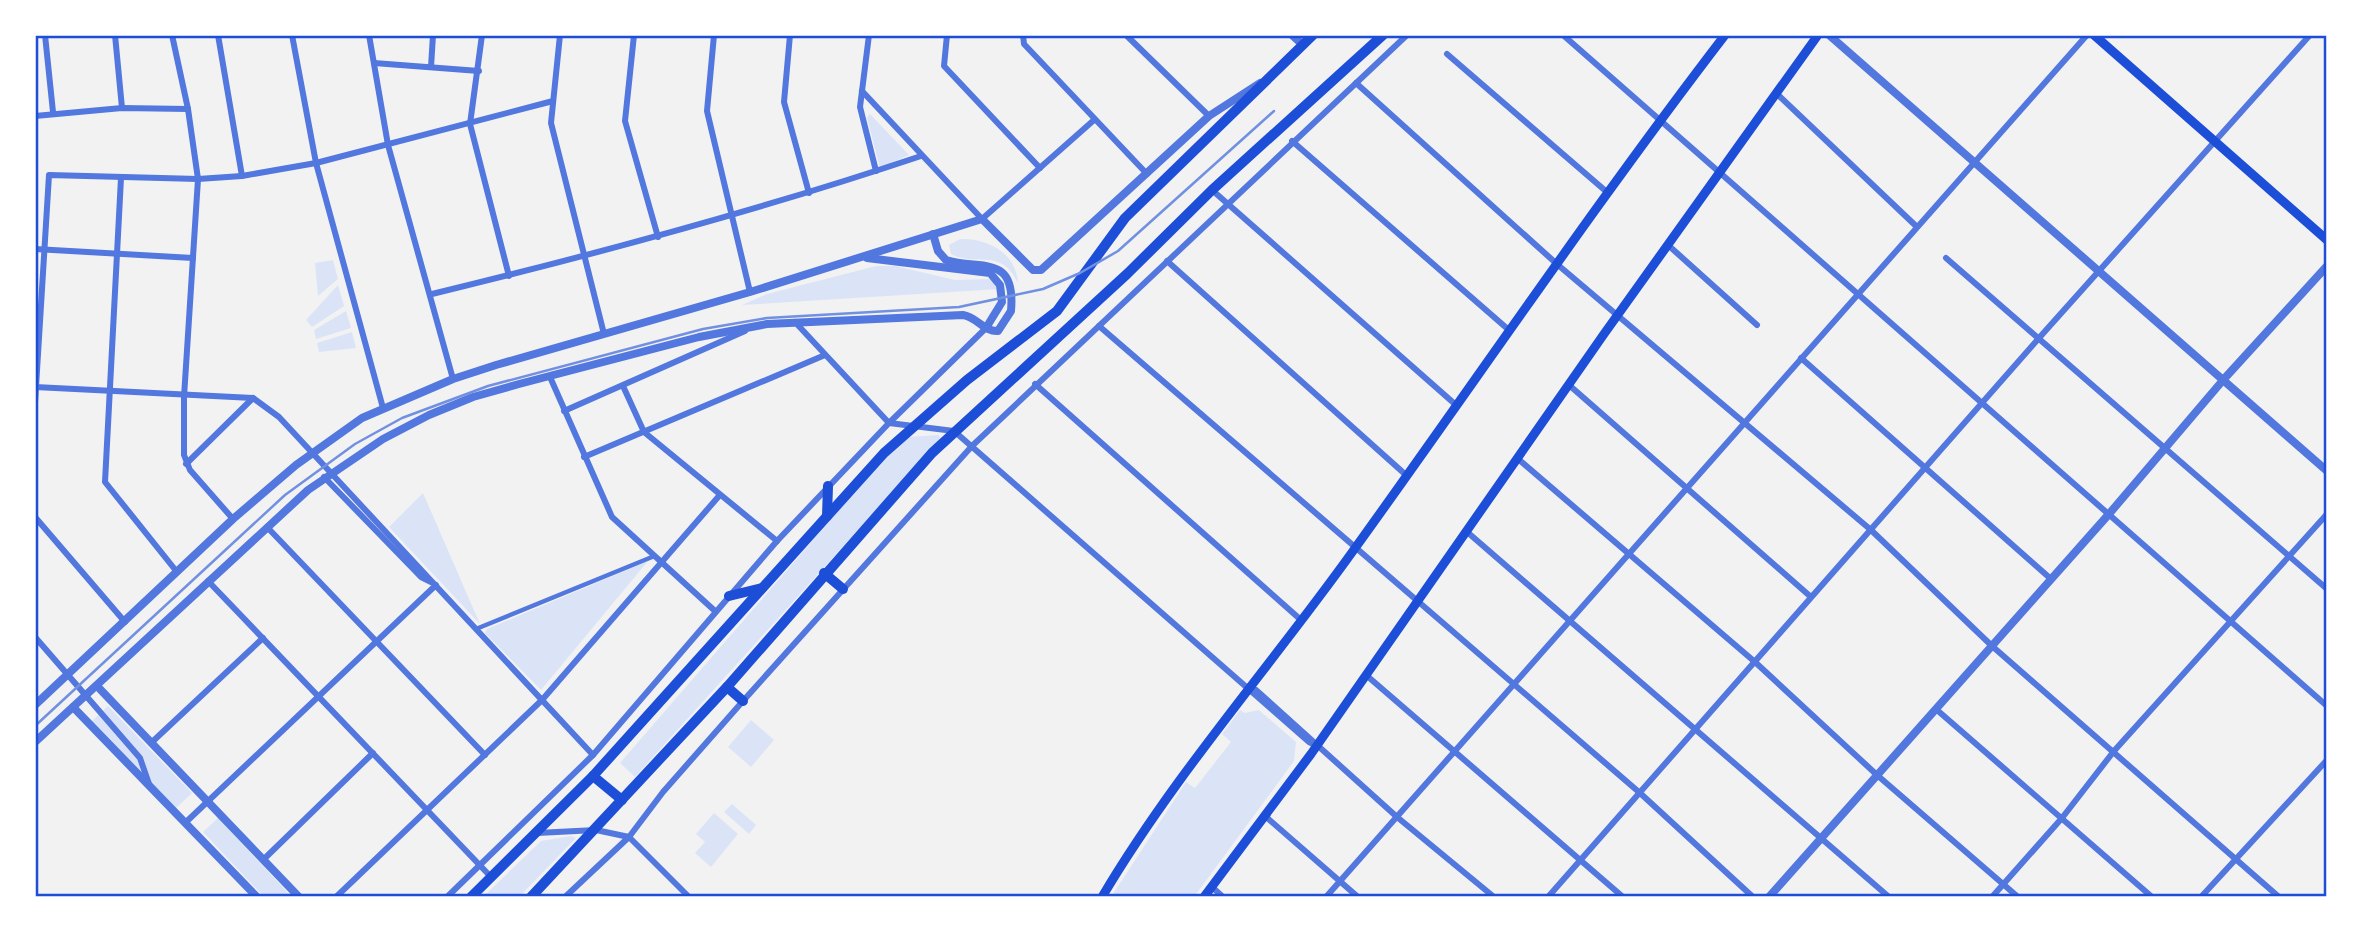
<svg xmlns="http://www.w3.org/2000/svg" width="2362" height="932" font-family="'PT Sans Narrow',sans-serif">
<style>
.green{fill:#dbe4f7}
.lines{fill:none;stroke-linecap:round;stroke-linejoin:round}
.pedestrian{stroke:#5277de;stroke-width:4.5}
.minor{stroke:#5277de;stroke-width:6}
.tertiary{stroke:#5277de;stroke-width:8}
.secondary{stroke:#1d4ed8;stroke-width:9}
.primary{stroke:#1d4ed8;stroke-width:10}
.rail{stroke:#7290e2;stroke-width:2.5}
.neatline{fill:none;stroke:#1d4ed8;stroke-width:2.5}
</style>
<rect width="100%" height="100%" fill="#f2f2f2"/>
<g class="green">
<path d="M870 114 909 155 880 168 867 118Z"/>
<path d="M960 239C988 238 1016 253 1018 283 1000 246 977 268 951 254L949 245Z"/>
<path d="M333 260 338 279 318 296 315 263Z"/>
<path d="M876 266H896L955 280 989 279 1000 289 742 305 767 294Z"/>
<path d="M338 285 344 306 312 327 306 320Z"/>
<path d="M346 311 351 328 316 339 314 330Z"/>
<path d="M352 332 356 348 319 352 317 343Z"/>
<path d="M939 435 940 439 635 777 620 763 885 457 907 437Z"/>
<path d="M423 493 480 624 389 527Z"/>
<path d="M648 561 541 690 485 633 487 629Z"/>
<path d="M108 706 192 793 176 808 91 722Z"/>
<path d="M1240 710 1245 713 1259 710 1296 742 1294 761 1194 897H1111L1186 782 1195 788 1231 742 1222 734Z"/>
<path d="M751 720 774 740 751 767 728 747Z"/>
<path d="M732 804 756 825 749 834 724 812Z"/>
<path d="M714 813 738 834 711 867 695 853 705 842 696 834Z"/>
<path d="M218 818 292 897H264L203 832Z"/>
<path d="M571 836 576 838 519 897H483L541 841Z"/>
</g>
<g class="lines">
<path class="pedestrian" d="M476 629 652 557"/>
<g class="minor">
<path d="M45 35 53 112"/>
<path d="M115 35 122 108"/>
<path d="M172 35 188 109 198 179 184 397V455L190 470 233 519"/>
<path d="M218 35 242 176"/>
<path d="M292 35 316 163 383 408"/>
<path d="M369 35 388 145 453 379"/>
<path d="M482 35 470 124 509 276"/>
<path d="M560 35 551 123 604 334"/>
<path d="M634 35 625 121 658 237"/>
<path d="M714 35 707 111 750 292"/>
<path d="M790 35 784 102 809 193"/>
<path d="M869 35 860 107 876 171"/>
<path d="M947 35 944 66 1040 168"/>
<path d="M1023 35 1024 44 1147 174"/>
<path d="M1126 35 1209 116"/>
<path d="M1563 35 2327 706"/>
<path d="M1447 54 1608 193"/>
<path d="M374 63 479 71"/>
<path d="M431 67 433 35"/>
<path d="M1356 83 1558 265 1871 530 1992 646 2279 897"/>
<path d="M862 91 982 219 1094 120"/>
<path d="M1776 93 1916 226"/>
<path d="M35 116 122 108 188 109"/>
<path d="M1292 141 1510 331"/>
<path d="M121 178 105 482 177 572"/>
<path d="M1212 190 1456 405"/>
<path d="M1668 245 1757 325"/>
<path d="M35 249 193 258"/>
<path d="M1946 258 2327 589"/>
<path d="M1167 261 1406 475"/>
<path d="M432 294C597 254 760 210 921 156"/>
<path d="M795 322 889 423 954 431 1309 742 1317 746"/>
<path d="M1099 326 1640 793 1753 897"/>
<path d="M1801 358 2051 579"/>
<path d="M550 377 612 517 715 611"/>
<path d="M1035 384 1301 620"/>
<path d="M1569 385 1811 597"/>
<path d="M623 386 644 432 777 541"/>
<path d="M35 387 253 398 279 417 593 755"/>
<path d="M35 403 49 175 198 179 242 176 316 163 553 101"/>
<path d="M564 411 745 331"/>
<path d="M584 457 825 355"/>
<path d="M1517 458 1755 662 1877 775 2018 897"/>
<path d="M186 464 253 398"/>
<path d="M324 477 421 577 431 582"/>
<path d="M35 517 125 622"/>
<path d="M267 527 485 755"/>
<path d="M1466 531 1889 897"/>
<path d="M208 581 492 878"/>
<path d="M35 637 140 758 149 784"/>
<path d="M1366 675 1623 897"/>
<path d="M1248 688 1256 690 1397 817 1494 897"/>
<path d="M1937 710 2152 897"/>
<path d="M151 743 263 638"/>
<path d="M1265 816 1358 897"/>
<path d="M185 823 436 585"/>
<path d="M537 833 596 830 629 837 689 897"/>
<path d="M263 860 373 753"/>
<path d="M1212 887 1223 897"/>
<path d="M336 897 542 700 719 496"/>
<path d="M447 897 593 755 777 541 889 423 986 328"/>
<path d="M565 897 629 837 663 792 743 701 972 446 1407 35"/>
<path d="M1326 897 2087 35"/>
<path d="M1548 897 2039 338 2310 35"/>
<path d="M1992 897 2062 818 2114 751 2327 514"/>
<path d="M2201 897 2327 760"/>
</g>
<g class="tertiary">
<path d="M1292 35 1303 45"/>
<path d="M1829 35 2327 471"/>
<path d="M867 258 990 273 1000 285 1002 302 986 328"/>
<path d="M97 686 299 897"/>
<path d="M35 705 233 519 296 465 362 418 453 379 496 365 750 292 982 219 1033 270H1041L1209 116 1260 83"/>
<path d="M73 707 257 897"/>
<path d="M35 742 308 490 383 439 429 415 473 397 519 384 699 337 767 324 963 315C977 317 984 332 998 331L1011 311C1016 253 981 271 946 260L938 251 933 234"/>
<path d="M1769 897 2109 514 2224 379 2327 266"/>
</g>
<g class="secondary">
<path d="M2094 35 2327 240"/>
<path d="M1102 897C1175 774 1270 667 1353 551 1477 379 1596 203 1725 35"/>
<path d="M1204 897 1311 754 1604 334 1818 35"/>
</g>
<g class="primary">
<path d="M827 516 828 486"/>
<path d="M824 573 843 589"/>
<path d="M729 596 762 588"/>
<path d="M727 687 743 701"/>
<path d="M593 776 622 800"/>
<path d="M471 897 593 776 884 453 967 380 1057 311 1125 218 1313 35"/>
<path d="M531 897 727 687 932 453 1127 274 1212 190 1383 35"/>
</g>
<path class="rail" d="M35 726 285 495 355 444 402 418 488 386 703 329 767 318 959 307 1043 289 1080 273 1118 251 1274 111"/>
</g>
<rect width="2362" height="932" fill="none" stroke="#ffffff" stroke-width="74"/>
<rect x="37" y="37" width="2288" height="858" class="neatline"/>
</svg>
